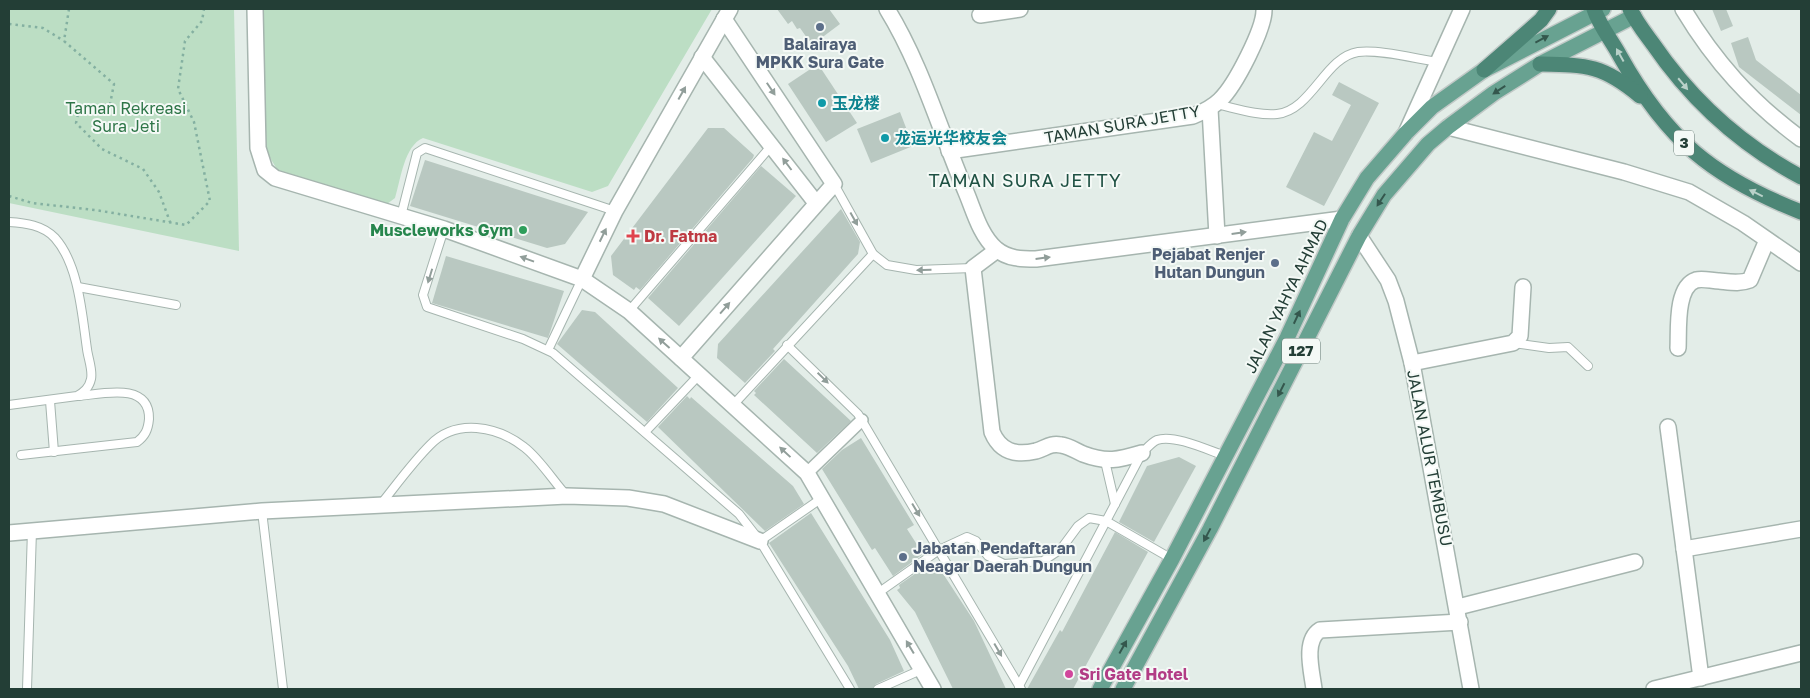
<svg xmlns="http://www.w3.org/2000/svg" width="1810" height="698" font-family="'Golos Text','Noto Sans SC',sans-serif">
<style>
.green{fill:#bcdec4}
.building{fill:#b9c8c1}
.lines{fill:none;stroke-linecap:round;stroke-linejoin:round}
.service-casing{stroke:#a6b5af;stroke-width:10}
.pedestrian-casing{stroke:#a6b5af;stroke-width:14}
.minor-casing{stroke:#a6b5af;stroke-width:18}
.tertiary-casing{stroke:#a6b5af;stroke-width:18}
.primary-casing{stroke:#c1c9c7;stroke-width:18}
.trunk-casing{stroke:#c1c9c7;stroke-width:18}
.path{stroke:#84b0a1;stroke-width:2.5;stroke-dasharray:2.5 4;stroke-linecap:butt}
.service{stroke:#fff;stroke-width:8}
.pedestrian{stroke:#fff;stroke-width:11}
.minor{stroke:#fff;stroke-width:15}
.tertiary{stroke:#fff;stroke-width:15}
.primary{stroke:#68a291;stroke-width:15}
.trunk{stroke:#4c8676;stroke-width:15}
.oneway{fill:#34574d}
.oneway2{fill:#b9d1c9}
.oneway3{fill:#919e9a}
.service-dot{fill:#5c6f8a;stroke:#f4f9f6;stroke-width:2}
.culture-dot{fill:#0f9aa8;stroke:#f4f9f6;stroke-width:2}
.leisure-dot{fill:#2e9e5b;stroke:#f4f9f6;stroke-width:2}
.health-dot{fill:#e0444e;stroke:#f4f9f6;stroke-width:2}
.hotel-dot{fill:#d1479c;stroke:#f4f9f6;stroke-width:2}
.labels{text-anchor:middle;stroke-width:4;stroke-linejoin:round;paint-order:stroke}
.shield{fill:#f4f9f6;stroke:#627670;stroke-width:1}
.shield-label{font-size:15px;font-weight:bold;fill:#233e36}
.service-label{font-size:16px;font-weight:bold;fill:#4e5e75;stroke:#f4f9f6}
.culture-label{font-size:16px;font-weight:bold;fill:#0d838f;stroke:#f4f9f6;text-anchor:start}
.park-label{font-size:16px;fill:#2d7547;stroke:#f4f9f6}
.street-label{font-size:16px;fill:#233e36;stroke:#f4f9f6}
.leisure-label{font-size:16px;font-weight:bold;fill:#27864d;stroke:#f4f9f6;text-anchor:end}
.health-label{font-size:16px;font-weight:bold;fill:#be3a42;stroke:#f4f9f6;text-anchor:start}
.hotel-label{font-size:16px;font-weight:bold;fill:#b23c85;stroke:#f4f9f6;text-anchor:start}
.neighbourhood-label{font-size:18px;letter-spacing:1px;fill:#1f5143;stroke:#f4f9f6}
</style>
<rect width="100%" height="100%" fill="#e3ede8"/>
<g class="green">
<path d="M9 9H234L239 251 9 203Z"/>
<path d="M262 9H712L608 186 592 192 423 138C404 146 401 179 395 198L387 204 278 171 263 146Z"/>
</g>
<g class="building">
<path d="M777 9H829L840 24 812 45 800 28 797 29 792 21 788 24Z"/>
<path d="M1712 9H1726L1733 26 1721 31Z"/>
<path d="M1748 37 1756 60 1801 95V115L1739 67 1731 43Z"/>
<path d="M818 64 857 123 826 142 788 84Z"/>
<path d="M1339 82 1379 103 1324 206 1286 187 1314 132 1332 141 1351 105 1332 95Z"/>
<path d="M900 112 913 146 871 163 857 129Z"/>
<path d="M708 128H724L754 155 753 158 640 290 636 287 634 290 613 275 611 256Z"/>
<path d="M425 160 588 212 565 244 547 248 410 206Z"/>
<path d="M761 166 796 196 679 326 648 298Z"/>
<path d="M841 209 860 242 858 254 773 349 775 351 745 383 717 358 718 344Z"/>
<path d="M446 256 564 291 548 338 432 303Z"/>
<path d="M582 310 595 312 678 388 647 422 557 344Z"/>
<path d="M784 359 851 421 817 453 754 395 756 393 754 391Z"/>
<path d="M687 396 690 399 691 397 793 486 804 504 765 531 658 427Z"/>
<path d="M861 438 914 525 907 529 923 554 893 576 875 548 872 550 822 469 842 450Z"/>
<path d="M1179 457 1196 466 1154 542 1119 522 1147 466Z"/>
<path d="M811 513 890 640 904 671 876 684 872 689H859L848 666 769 543Z"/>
<path d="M1115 532 1148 552 1073 689H1027L1060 630 1062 632Z"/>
<path d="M936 563 974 621 1006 689H953L915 612 897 590 900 588 899 585 929 564 931 567Z"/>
</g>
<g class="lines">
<g class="service-casing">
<g id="service">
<path d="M1216 104C1235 108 1258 116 1277 114 1312 110 1325 57 1358 52 1378 49 1417 59 1438 62"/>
<path d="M834 184 873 254 887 265 916 270 973 268"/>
<path d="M401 216 417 153 425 148 615 211"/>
<path d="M9 222C25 223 43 225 55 238 79 265 82 315 87 349 88 358 93 370 91 379 89 388 84 392 77 396L9 405"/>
<path d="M444 229 423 295 427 307 523 339 553 353 739 514 760 541 850 689"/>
<path d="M78 287 176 305"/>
<path d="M629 311 772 145"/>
<path d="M1513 343 1549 348 1568 347 1588 366"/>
<path d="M787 345 858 414 1021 689"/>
<path d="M548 350 582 279"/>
<path d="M50 401 54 452"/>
<path d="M734 404 873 254"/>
<path d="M645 432 700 374"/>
<path d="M21 455 137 442C145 436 148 430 149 419 150 381 101 394 79 396"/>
<path d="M1105 461 1115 504"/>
<path d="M381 504C397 484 412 463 430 445 456 418 497 426 524 447 539 458 554 482 567 496"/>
<path d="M262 511 283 689"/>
<path d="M760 541 822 498"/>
<path d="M878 593 939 550 967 537 976 541 988 556 1004 564 1043 561 1061 549 1078 526 1089 518 1106 521 1172 559"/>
<path d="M1019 686 1142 453C1146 449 1152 442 1157 440 1174 434 1208 450 1225 456"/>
<path d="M27 689 32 530"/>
<path d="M878 689 923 669"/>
</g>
</g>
<g class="pedestrian-casing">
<path id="pedestrian" d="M807 473 862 420"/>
</g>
<g class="minor-casing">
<g id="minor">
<path d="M255 9 258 148 265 170 275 178 444 229 582 279 629 311 807 473 933 689"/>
<path d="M1683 9C1715 62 1751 102 1801 139"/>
<path d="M980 15 1020 9"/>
<path d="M702 57 816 203"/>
<path d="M1210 109 1217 236"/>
<path d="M1448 127 1624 172 1689 192 1743 223 1801 263"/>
<path d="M1406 133 1462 9"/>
<path d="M949 151 1193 116C1203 112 1212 108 1220 100 1235 86 1265 28 1264 9"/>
<path d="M1359 236 1388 280 1396 301 1412 363 1471 689"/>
<path d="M997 250 973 268 992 432C1000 451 1015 456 1036 451 1046 448 1050 443 1061 445 1069 446 1076 451 1083 454 1107 463 1118 460 1142 453"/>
<path d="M582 279 615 211 730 9"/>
<path d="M1678 348C1679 331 1675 287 1696 280 1703 278 1712 281 1719 281 1730 282 1740 284 1750 280L1767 240"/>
<path d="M681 358 834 184 724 19"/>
<path d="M1412 363 1513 343 1520 336 1523 287"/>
<path d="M1668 427 1701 678"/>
<path d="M9 533 262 511 567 496 628 498 664 504 760 541"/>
<path d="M1684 549 1801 529"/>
<path d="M1458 607 1635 562"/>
<path d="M1314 689C1312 672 1303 641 1320 630L1460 622"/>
<path d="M1654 689 1801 653"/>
</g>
</g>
<g class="tertiary-casing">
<path id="tertiary" d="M887 9C922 66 940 131 966 192 974 211 980 235 996 249 1008 259 1022 259 1036 259L1342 219"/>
</g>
<g class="primary-casing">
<g id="primary">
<path d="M1100 689 1172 559 1287 338 1342 219 1367 178 1406 133 1432 107 1484 70 1603 9"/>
<path d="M1123 689 1210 529 1359 236 1384 195 1428 144 1448 127 1494 93 1540 64 1634 16"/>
</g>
</g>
<g class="trunk-casing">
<g id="trunk">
<path d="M1594 9C1599 25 1612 41 1620 56 1667 140 1712 177 1801 212"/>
<path d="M1630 9C1636 22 1645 33 1653 44 1692 101 1741 145 1801 177"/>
<path d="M1540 64C1587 65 1603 65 1640 96"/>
<path d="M1484 70 1541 20 1549 9"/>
</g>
</g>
<g class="path">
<path d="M69 9 64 41 114 84 110 104 99 110H79L76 123 102 149 143 169 159 192 170 222"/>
<path d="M9 24 43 28 64 41"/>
<path d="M9 196 32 203 95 210 186 225 210 201 194 122 178 89 185 41 202 21 204 9"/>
</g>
<use href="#service" class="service"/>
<use href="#pedestrian" class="pedestrian"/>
<use href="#minor" class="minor"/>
<use href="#tertiary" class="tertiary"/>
<use href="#primary" class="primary"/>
<use href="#trunk" class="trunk"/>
</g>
<defs><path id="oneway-solid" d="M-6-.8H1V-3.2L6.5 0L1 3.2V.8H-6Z" transform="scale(1.25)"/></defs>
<g class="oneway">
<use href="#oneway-solid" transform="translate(1542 39) rotate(-28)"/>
<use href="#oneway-solid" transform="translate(1499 90) rotate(147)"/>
<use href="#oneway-solid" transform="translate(1381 200) rotate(123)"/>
<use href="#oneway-solid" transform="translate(1297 317) rotate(-65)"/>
<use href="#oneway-solid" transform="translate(1281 390) rotate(117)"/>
<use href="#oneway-solid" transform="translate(1207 535) rotate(118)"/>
<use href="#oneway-solid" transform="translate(1123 647) rotate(-61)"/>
</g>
<g class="oneway2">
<use href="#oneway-solid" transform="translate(1620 55) rotate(-119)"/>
<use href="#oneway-solid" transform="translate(1683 84) rotate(50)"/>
<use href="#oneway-solid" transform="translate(1756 193) rotate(-154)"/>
</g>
<g class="oneway3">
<use href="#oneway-solid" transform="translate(771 89) rotate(56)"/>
<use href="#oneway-solid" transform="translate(682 93) rotate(-61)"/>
<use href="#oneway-solid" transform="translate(787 164) rotate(-127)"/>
<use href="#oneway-solid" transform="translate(854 219) rotate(61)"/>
<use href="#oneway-solid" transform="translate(1239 233) rotate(-8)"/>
<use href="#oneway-solid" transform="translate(603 235) rotate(-64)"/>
<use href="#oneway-solid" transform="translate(1043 258) rotate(-7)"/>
<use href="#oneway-solid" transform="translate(527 259) rotate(-160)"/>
<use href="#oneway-solid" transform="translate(924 270) rotate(178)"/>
<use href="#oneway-solid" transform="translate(430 276) rotate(107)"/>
<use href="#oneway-solid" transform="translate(725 308) rotate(-49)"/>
<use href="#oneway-solid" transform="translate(664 343) rotate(-138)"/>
<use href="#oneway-solid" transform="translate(823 378) rotate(44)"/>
<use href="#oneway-solid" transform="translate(785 452) rotate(-137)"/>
<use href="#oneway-solid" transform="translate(916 510) rotate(59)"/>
<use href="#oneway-solid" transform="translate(910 647) rotate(-121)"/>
<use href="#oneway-solid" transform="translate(998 650) rotate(60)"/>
</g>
<g class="service-dot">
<circle cx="820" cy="27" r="5"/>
<circle cx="1275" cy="263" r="5"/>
<circle cx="903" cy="557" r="5"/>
</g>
<g class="culture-dot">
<circle cx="822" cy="103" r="5"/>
<circle cx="885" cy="138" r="5"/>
</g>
<circle class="leisure-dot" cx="523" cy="230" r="5"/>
<path class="health-dot" d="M630.5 228.5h5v5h5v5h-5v5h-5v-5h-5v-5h5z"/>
<circle class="hotel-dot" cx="1069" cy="674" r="5"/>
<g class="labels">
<g class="shield">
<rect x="1674" y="130.5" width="20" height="25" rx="4"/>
<rect x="1282" y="338.5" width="38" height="25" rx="4"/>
</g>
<g class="shield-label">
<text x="1684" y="148">3</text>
<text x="1301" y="356">127</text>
</g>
<g class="service-label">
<text x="820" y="50">Balairaya<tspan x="820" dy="18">MPKK Sura Gate</tspan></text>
<text x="1265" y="260" text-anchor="end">Pejabat Renjer<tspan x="1265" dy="18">Hutan Dungun</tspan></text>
<text x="913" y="554" text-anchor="start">Jabatan Pendaftaran<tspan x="913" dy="18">Neagar Daerah Dungun</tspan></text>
</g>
<g class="culture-label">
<text x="832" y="109">玉龙楼</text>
<text x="895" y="144">龙运光华校友会</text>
</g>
<g class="park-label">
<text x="126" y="114">Taman Rekreasi<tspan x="126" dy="18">Sura Jeti</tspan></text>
</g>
<g class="street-label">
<text transform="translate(1122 124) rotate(-10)" y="6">TAMAN SURA JETTY</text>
<text transform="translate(1286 296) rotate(-64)" y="6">JALAN YAHYA AHMAD</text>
<text transform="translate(1430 458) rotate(79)" y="6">JALAN ALUR TEMBUSU</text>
</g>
<g class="leisure-label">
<text x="513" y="236">Muscleworks Gym</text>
</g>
<g class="health-label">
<text x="644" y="242">Dr. Fatma</text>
</g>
<g class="hotel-label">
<text x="1079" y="680">Sri Gate Hotel</text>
</g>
<g class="neighbourhood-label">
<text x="1025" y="187">TAMAN SURA JETTY</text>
</g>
</g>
<rect width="1810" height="698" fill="none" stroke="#233e36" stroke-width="20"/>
</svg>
